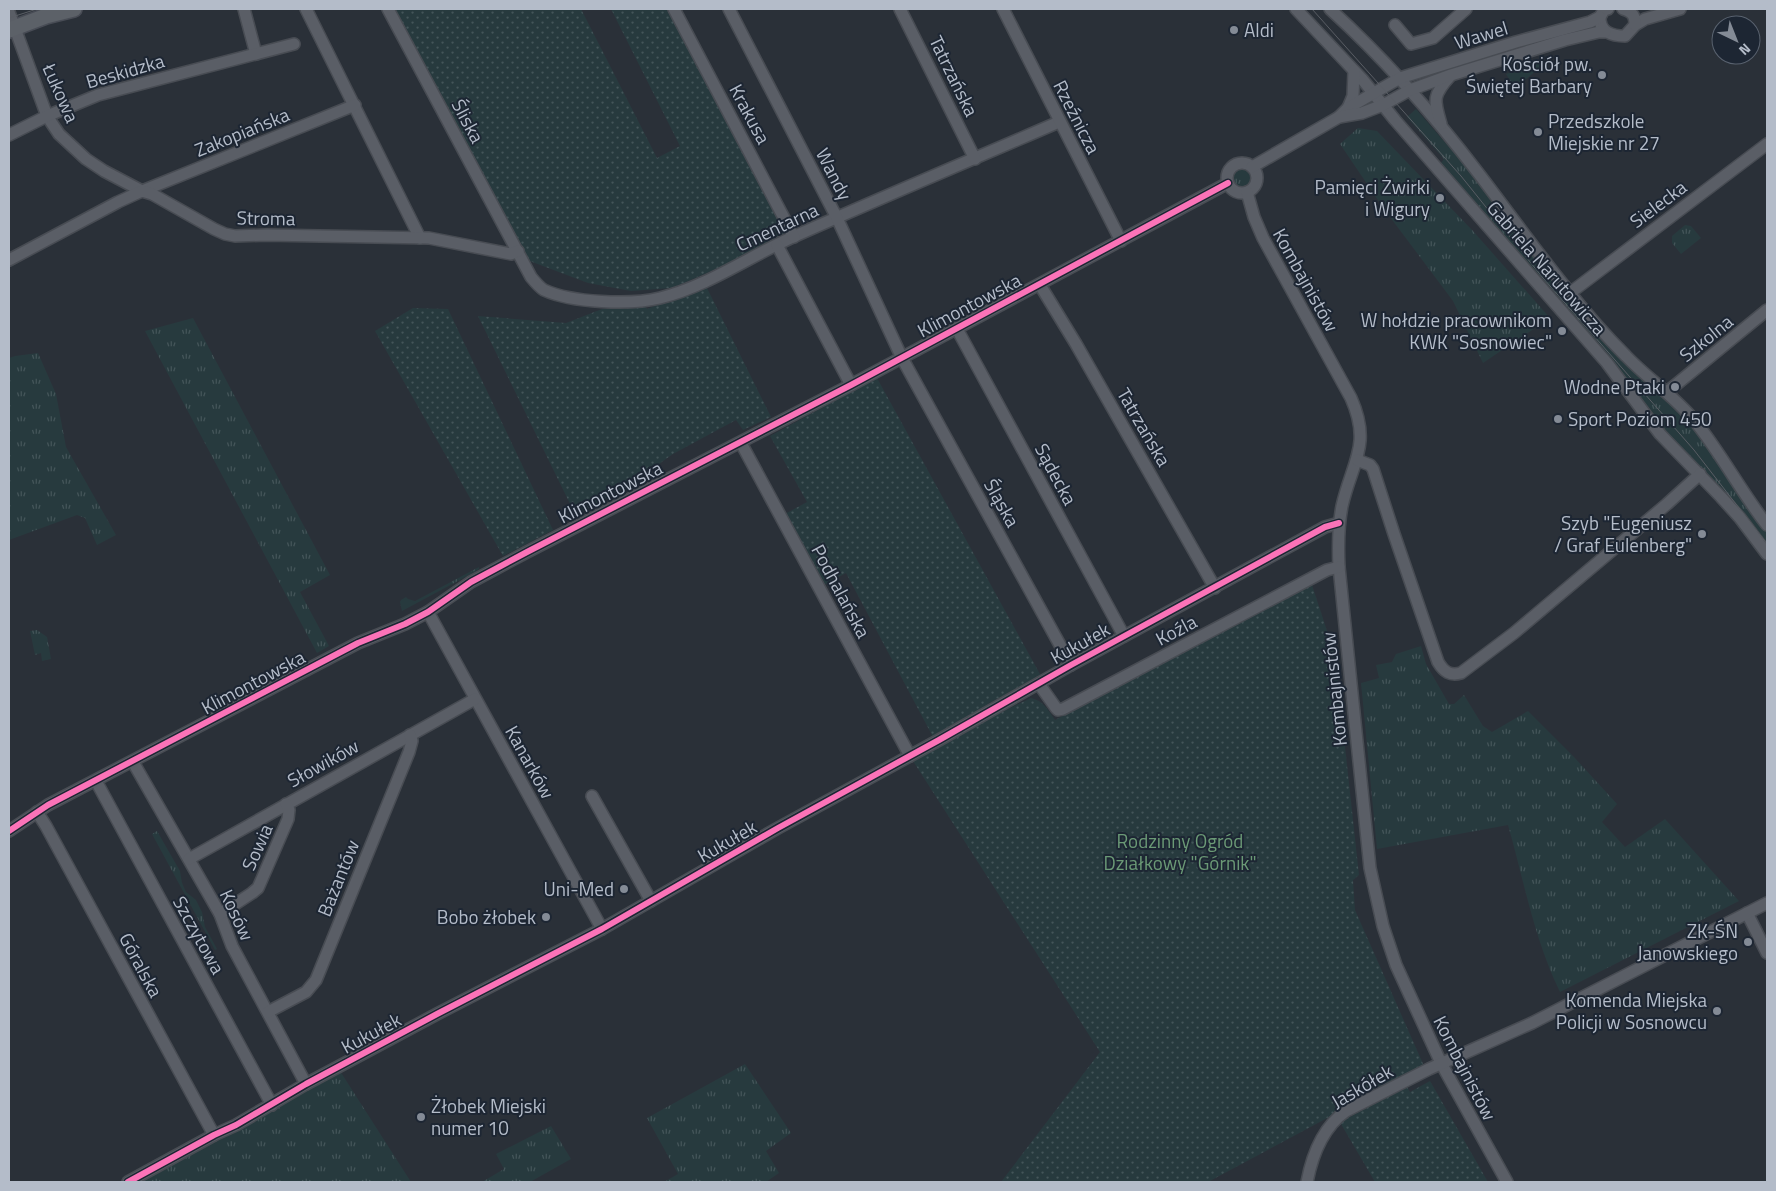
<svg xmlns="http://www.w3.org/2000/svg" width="1776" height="1191" font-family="'Titillium Web',sans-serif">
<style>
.grass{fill:url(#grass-tufts)}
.garden{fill:url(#garden-dots)}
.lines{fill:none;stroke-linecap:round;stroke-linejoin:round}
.minor-casing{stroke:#484c53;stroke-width:14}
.major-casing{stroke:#484c55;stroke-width:18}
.minor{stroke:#5a5e66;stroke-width:11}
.major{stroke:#5c6168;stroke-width:15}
.tram{stroke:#595d64;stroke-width:1}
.cycleway-casing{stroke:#1d2633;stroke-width:9}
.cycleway{stroke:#fb73b8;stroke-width:6}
.poi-dot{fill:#848b96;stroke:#1d2633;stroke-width:2}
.labels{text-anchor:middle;stroke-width:4;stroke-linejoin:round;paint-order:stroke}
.poi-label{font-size:19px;fill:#b4bcc9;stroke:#1d2633;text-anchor:end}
.street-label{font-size:19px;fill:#b4bcc9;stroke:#1d2633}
.park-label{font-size:19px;fill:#6b9a76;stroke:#1d2633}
</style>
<defs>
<pattern id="grass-tufts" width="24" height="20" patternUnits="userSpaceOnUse" patternTransform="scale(1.25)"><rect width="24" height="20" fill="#273a3e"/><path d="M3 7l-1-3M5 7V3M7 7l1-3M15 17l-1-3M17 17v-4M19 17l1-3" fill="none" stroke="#445559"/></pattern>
<pattern id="garden-dots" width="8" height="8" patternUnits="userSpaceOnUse" patternTransform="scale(1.25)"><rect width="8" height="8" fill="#273a3e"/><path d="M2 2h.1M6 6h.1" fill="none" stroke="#445559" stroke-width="1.8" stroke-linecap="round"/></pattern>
</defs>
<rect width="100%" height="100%" fill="#2a3038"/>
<g class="grass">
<path d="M1536 64H1541L1542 66 1515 88 1506 74Z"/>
<path d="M1416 109 1661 392 1695 428 1747 506 1767 533V547L1674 444 1615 365 1586 330 1440 164 1444 159 1407 117Z"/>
<path d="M1358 128 1377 131 1473 231 1550 318 1483 363 1453 301 1384 209 1340 144Z"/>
<circle cx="1241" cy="177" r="10"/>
<path d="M1685 225 1691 226 1701 238 1681 254 1672 243V236Z"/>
<path d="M193 318 330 575 300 592 329 646 317 653 145 331Z"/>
<path d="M38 353 56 394 66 447 116 535 97 545 85 518 77 515 9 540V358L15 356Z"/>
<path d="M479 567V569L469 575 402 611 400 602 401 600 406 597 408 599 415 601Z"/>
<path d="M37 630 47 637 51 659 42 661 41 653 35 655 30 631Z"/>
<path d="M1421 646 1426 664 1449 704H1454L1464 695 1483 726 1492 732 1528 711 1574 757 1617 804 1602 822 1625 847 1665 819 1739 901 1560 992C1534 939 1524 881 1508 825L1377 849 1361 683 1379 678 1376 665 1392 662 1396 654Z"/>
<path d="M157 831 180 871 182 883 186 892 196 900 202 912 205 927 217 949 215 950 152 834Z"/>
<path d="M745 1064 791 1133 766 1151 779 1173 766 1182H664L678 1174 647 1118Z"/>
<path d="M340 1071 411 1182H139Z"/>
<path d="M551 1126 571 1159 530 1182H482L504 1169 496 1154Z"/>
</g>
<g class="garden">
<path d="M392 9H581L657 158 680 146 611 9H671L788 235 723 266 672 288 631 291 588 283 527 260 477 164 471 159Z"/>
<path d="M706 286 771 417 743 430 736 420 673 454 635 481 576 516 478 316 566 323 602 309 645 306 647 309Z"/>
<path d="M413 308 448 309 553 530 503 556 375 331Z"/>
<path d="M877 378 1041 676 989 703 988 706 933 737 846 573 824 585 785 514 807 502 770 436Z"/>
<path d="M1311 582 1335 655 1359 875 1353 880 1355 910 1424 1066 1208 1182H1001L1100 1052 913 761 996 715 1031 698C1044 701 1048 710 1055 720Z"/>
<path d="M1430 1081 1488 1182H1375L1341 1124 1344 1120 1407 1087 1410 1092Z"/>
</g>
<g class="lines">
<g class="minor-casing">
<g id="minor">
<path d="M244 9 256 54"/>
<path d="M306 9 420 238"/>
<path d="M388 9 531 277C535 282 539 287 544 290 572 303 631 305 660 298 708 286 750 256 795 236 883 197 971 160 1059 122"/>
<path d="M674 9 794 237"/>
<path d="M729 9 837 218 902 358 1071 665"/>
<path d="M900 9 975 159"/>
<path d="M1003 9 1121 241"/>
<path d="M1296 9 1362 79 1395 120 1607 363 1660 434 1721 497 1740 518 1767 554"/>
<path d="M1330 9C1385 59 1434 115 1479 174 1508 212 1536 251 1566 288 1584 311 1605 335 1626 356 1647 378 1674 396 1694 420 1721 453 1741 492 1767 525"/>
<path d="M1608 9 1604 10 1600 17C1599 32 1612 36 1625 36L1635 25 1645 19 1680 9"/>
<path d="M1623 9C1633 12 1635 16 1635 25"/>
<path d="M9 12 47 116 59 134 86 159 104 171 142 191 355 105"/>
<path d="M1395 25 1411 44 1433 38 1466 9"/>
<path d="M1348 108 1353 96 1354 71"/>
<path d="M1339 117 1348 108 1400 78 1516 42 1590 22 1600 17"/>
<path d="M1441 124C1434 100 1432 96 1450 76"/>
<path d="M9 135 47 116 98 95 294 44"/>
<circle cx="1242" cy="178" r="15"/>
<path d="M1252 167 1339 117 1362 113 1383 105 1410 90 1451 75 1565 40 1599 32H1605"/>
<path d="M1247 192 1254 217 1263 238 1351 398C1372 445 1352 462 1342 506 1338 527 1338 547 1339 567L1370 868 1383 926 1396 965 1441 1063 1507 1182"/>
<path d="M777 245 851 385"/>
<path d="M9 260 118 202 142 191 152 194 214 229 225 234 235 236 266 235 429 238 511 254 518 251"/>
<path d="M1040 285 1076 344 1215 588"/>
<path d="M1570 293 1767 144"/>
<path d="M957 329 1124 636"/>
<path d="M1667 392 1767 310"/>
<path d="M741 443 910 756"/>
<path d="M1357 460 1370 465 1373 469 1394 534 1438 662C1444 672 1450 676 1461 673L1514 633 1667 504 1700 474"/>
<path d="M428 612 602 929"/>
<path d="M1039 684 1056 708 1058 710 1063 709 1327 570 1339 567"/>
<path d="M133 762 220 914 232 946 306 1084"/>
<path d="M96 781 272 1105"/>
<path d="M592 796 651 901"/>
<path d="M37 812 46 826 214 1135"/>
<path d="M9 831 48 805 358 643 405 624 428 612 471 582 527 552 851 385 1228 183"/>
<path d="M189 859 475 699"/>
<path d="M1747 913 1767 953"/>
<path d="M220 914 252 893 258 888 288 819 289 810 286 804"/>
<path d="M268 1012 306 992 316 980 409 752 412 741 410 735"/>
<path d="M128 1182 214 1135 236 1125 306 1084 437 1014 602 929 778 828 939 740 1071 665 1325 527 1339 523"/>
<path d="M1307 1182C1312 1156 1323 1127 1346 1111L1429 1069 1532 1023 1767 903"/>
</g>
</g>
<g class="major-casing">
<path id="major" d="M9 30 46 16 74 9"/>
</g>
<use href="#minor" class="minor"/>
<use href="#major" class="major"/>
<g class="tram">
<path d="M1312 9 1461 176 1543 278 1694 450 1767 544"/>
<path d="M9 18 37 9"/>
</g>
<g class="cycleway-casing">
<g id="cycleway">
<path d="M9 831 48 805 358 643 405 624 428 612 471 582 527 552 851 385 1228 183"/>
<path d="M128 1182 214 1135 236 1125 306 1084 437 1014 602 929 778 828 939 740 1071 665 1325 527 1339 523"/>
</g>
</g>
<use href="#cycleway" class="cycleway"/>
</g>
<g class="poi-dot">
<circle cx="1234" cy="30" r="5"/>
<circle cx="1602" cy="75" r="5"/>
<circle cx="1538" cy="132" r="5"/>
<circle cx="1440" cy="198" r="5"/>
<circle cx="1562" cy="331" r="5"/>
<circle cx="1675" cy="387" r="5"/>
<circle cx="1558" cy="419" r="5"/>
<circle cx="1702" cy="534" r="5"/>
<circle cx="624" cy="889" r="5"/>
<circle cx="546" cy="917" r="5"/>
<circle cx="1748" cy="942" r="5"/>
<circle cx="1717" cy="1011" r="5"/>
<circle cx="421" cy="1117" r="5"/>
</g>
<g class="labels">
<g class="poi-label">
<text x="1244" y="37" text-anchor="start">Aldi</text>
<text x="1592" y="71">Kościół pw.<tspan x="1592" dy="22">Świętej Barbary</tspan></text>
<text x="1548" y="128" text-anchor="start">Przedszkole<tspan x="1548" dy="22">Miejskie nr 27</tspan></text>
<text x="1430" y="194">Pamięci Żwirki<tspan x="1430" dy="22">i Wigury</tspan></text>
<text x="1552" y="327">W hołdzie pracownikom<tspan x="1552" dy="22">KWK "Sosnowiec"</tspan></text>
<text x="1665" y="394">Wodne Ptaki</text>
<text x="1568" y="426" text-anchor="start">Sport Poziom 450</text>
<text x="1692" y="530">Szyb "Eugeniusz<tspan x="1692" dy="22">/ Graf Eulenberg"</tspan></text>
<text x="614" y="896">Uni-Med</text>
<text x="536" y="924">Bobo żłobek</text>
<text x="1738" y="938">ZK-ŚN<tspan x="1738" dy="22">Janowskiego</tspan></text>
<text x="1707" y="1007">Komenda Miejska<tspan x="1707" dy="22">Policji w Sosnowcu</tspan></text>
<text x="431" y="1113" text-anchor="start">Żłobek Miejski<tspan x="431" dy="22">numer 10</tspan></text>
</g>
<g class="street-label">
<text transform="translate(1481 35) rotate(-17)" y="7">Wawel</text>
<text transform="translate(125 71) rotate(-16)" y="7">Beskidzka</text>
<text transform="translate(954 76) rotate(64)" y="7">Tatrzańska</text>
<text transform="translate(61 93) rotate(66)" y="7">Łukowa</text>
<text transform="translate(750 114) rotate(62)" y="7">Krakusa</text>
<text transform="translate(1077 117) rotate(63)" y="7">Rzeźnicza</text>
<text transform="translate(468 121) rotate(62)" y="7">Śliska</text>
<text transform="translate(242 132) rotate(-22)" y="7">Zakopiańska</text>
<text transform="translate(834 174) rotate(63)" y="7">Wandy</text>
<text transform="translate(1658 204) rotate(-37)" y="7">Sielecka</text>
<text transform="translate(266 218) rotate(1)" y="7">Stroma</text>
<text transform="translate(777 227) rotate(-25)" y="7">Cmentarna</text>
<text transform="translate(1547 268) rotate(49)" y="7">Gabriela Narutowicza</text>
<text transform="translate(1306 280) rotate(61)" y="7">Kombajnistów</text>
<text transform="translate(969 305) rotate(-28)" y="7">Klimontowska</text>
<text transform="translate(1706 338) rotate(-39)" y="7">Szkolna</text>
<text transform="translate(1144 427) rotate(60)" y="7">Tatrzańska</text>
<text transform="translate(1056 474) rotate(62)" y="7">Sądecka</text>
<text transform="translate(610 492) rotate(-27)" y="7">Klimontowska</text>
<text transform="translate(1002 503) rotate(61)" y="7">Śląska</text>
<text transform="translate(841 591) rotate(62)" y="7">Podhalańska</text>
<text transform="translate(1176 630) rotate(-28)" y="7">Koźla</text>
<text transform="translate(1080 643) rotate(-29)" y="7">Kukułek</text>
<text transform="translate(253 682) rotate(-28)" y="7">Klimontowska</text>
<text transform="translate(1334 689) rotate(-96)" y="7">Kombajnistów</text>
<text transform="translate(530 762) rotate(61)" y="7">Kanarków</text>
<text transform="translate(323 763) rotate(-29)" y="7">Słowików</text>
<text transform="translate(727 841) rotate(-30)" y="7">Kukułek</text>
<text transform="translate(257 847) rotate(-66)" y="7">Sowia</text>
<text transform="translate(338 878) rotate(-68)" y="7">Bażantów</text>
<text transform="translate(237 915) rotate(65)" y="7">Kosów</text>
<text transform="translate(199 935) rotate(61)" y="7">Szczytowa</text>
<text transform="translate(141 965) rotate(62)" y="7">Góralska</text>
<text transform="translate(371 1033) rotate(-28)" y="7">Kukułek</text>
<text transform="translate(1465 1068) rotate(63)" y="7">Kombajnistów</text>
<text transform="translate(1362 1086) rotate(-30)" y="7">Jaskółek</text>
</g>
<g class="park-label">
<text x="1180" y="848">Rodzinny Ogród<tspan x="1180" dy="22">Działkowy "Górnik"</tspan></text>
</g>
</g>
<rect width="1776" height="1191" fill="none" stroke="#b4bcc9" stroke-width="20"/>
<g transform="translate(1736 40) rotate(137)"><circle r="24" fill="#1d2633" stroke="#59626f"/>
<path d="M0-4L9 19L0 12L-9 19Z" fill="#848b96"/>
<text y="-8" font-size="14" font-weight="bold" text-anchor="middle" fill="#b4bcc9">N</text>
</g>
</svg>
